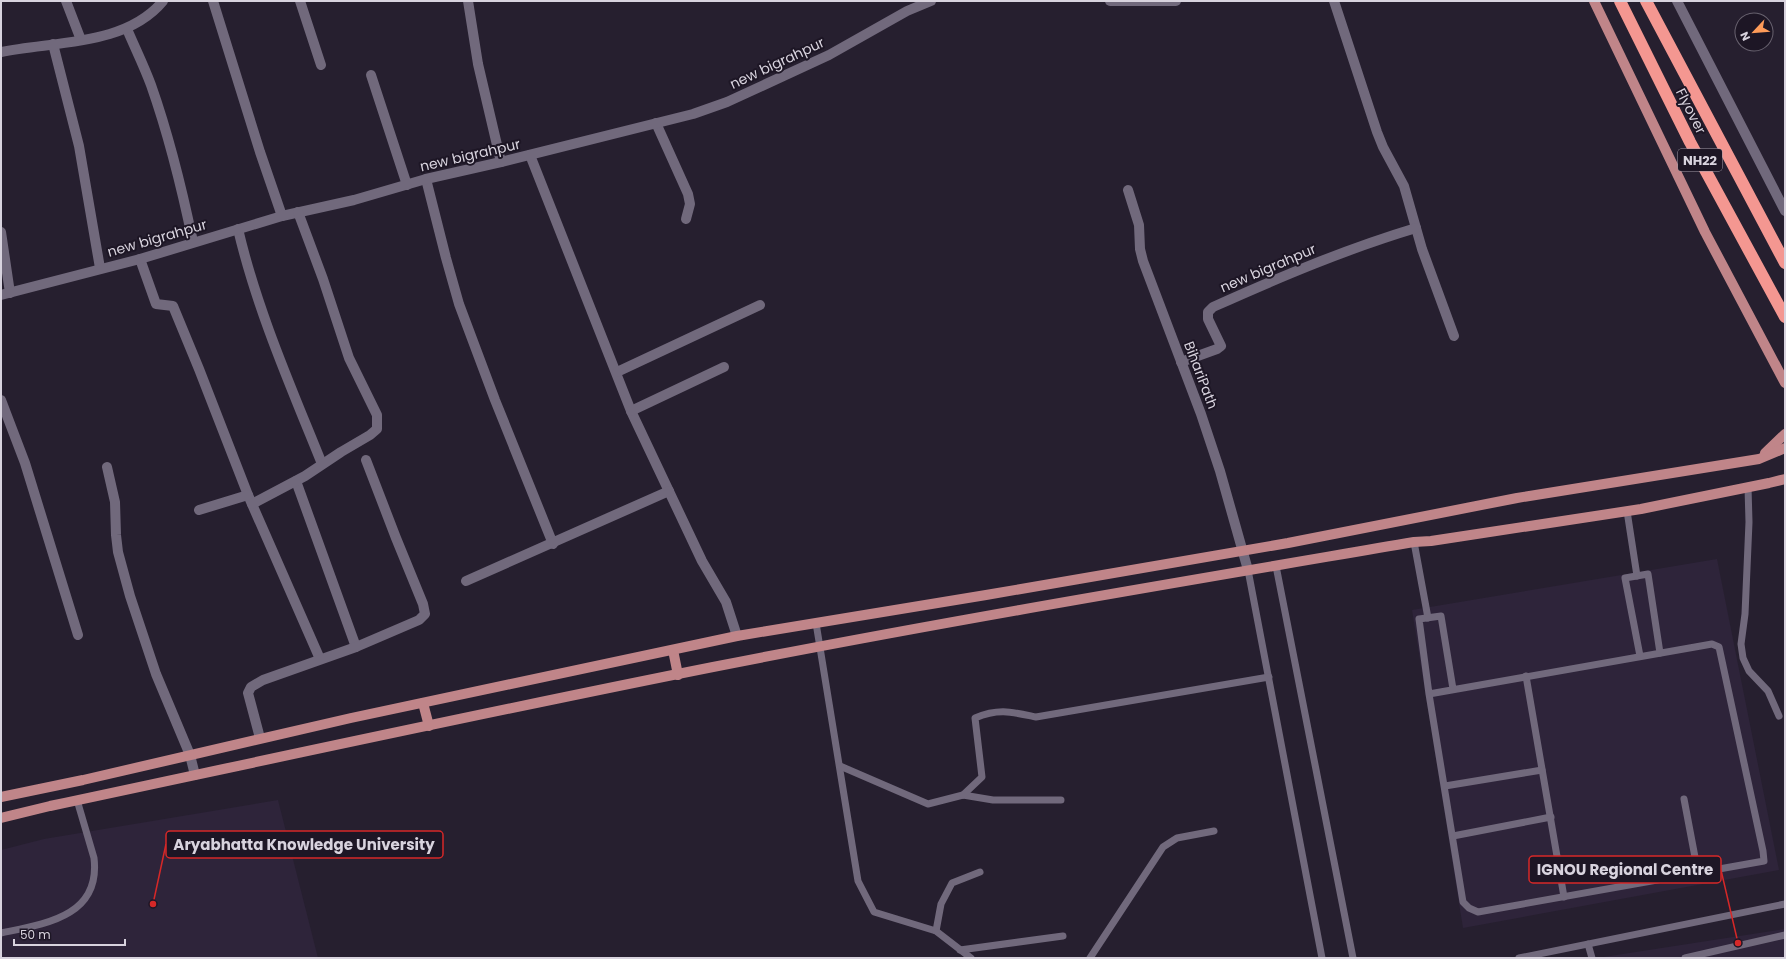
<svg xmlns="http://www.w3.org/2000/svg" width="1786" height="959" font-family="Poppins,sans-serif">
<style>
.built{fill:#2e243a}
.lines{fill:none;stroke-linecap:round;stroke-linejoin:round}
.lane{stroke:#71697c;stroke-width:7}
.street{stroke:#71697c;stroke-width:10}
.secondary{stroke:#71697c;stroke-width:10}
.primary{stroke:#c08589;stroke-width:10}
.highway{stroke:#f49791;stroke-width:12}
.labels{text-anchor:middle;stroke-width:4;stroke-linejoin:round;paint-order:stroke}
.shield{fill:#1d1625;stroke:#a09aa6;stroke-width:1}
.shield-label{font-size:13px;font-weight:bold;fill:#d8d3de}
.street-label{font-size:14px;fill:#d8d3de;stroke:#1d1625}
.leader{fill:none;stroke:#d62828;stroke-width:1.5}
.callout-dot{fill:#d62828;stroke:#1d1625;stroke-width:1.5}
.callout{fill:#1d1625;stroke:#d62828;stroke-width:1.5}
.callout-label{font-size:15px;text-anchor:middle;font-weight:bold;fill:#d8d3de}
</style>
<rect width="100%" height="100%" fill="#261f2f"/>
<g class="built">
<path d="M1717 559 1779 870 1463 928 1412 610Z"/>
<path d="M278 800 318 958H1V850L44 839Z"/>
<path d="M1785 929V958H1597Z"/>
</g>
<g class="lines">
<g class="lane">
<path d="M1748 487 1749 522 1745 614 1741 644 1743 658 1749 671 1768 691 1779 716"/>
<path d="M1627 511 1637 576"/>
<path d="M1414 542 1428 618"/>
<path d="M1276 566 1353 958"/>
<path d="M1248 570 1322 958"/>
<path d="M816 623 858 881 874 912 936 931 971 958"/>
<path d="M1640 656 1625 578 1648 574 1660 653"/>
<path d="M1526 676 1564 897"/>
<path d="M1429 694 1712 644 1719 647 1763 851 1764 861 1478 912 1469 908 1463 902 1429 694 1419 619 1441 616 1453 689"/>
<path d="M840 766 928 804 963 795 993 800H1061"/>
<path d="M1445 786 1542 770"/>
<path d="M963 795 982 777 975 718C999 708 1012 712 1036 717L1269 677"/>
<path d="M1684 799 1698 873"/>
<path d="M1453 836 1551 817"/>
<path d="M936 931 941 904 952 883 980 872"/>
<path d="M1 933C44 924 101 917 94 858L77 800"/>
<path d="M1588 944 1592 958"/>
<path d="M960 950 1063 936"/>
<path d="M1090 958 1163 847 1177 838 1214 831"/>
<path d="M1519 958 1785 904"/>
<path d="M1685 958 1785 935"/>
</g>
<g class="street">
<path d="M66 1 81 40"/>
<path d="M213 1 260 152 282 216"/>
<path d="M300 1 321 65"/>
<path d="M468 1 478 64 501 162"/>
<path d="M1110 1H1176"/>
<path d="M1334 1 1377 132 1383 147 1404 186 1422 249 1454 336"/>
<path d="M127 29C135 48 144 66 151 85 169 136 182 189 193 242"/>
<path d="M53 44 79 146 100 268"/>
<path d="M1 52C54 41 126 46 163 1"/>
<path d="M371 75 407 185"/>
<path d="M656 123 688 194 690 204 686 219"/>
<path d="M530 155 631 411 702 561 726 602 737 636"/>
<path d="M426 179 446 258 459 304 495 400 553 544"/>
<path d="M1128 190 1139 225 1140 249 1143 261 1201 414 1220 471 1248 570"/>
<path d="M238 229C257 310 291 387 322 464"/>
<path d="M1 232 10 293"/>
<path d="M140 259 156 304 173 306 199 369 248 495 320 659"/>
<path d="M1 295 140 259 282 216 354 200 426 179 501 162 693 114 727 102 829 55 907 11 931 1"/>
<path d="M1181 362 1217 349 1221 346 1208 319V312L1213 307C1280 277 1346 249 1416 228"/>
<path d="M617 372 760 305"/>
<path d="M1 400 25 463 78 635"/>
<path d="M631 411 724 367"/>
<path d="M107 467 115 502 116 535 118 552 130 596 156 674 190 755 195 775"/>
<path d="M296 481 356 647"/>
<path d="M252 504 305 476 341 452 370 435 377 429V415L349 358 323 279 298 212"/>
<path d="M199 510 248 495"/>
<path d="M466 581 669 491"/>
<path d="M260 738 248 693 251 687 263 680 356 647 419 620 425 614 423 604 396 538 366 460"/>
</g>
<path class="secondary" d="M1677 1 1785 211"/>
<g class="primary">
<path d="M1594 1 1705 232 1785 383"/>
<path d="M1765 453 1785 434"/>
<path d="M673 650 678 675"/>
<path d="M423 703 429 726"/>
<path d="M1 797 83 780 351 718 737 636 986 595 1288 543 1517 498 1759 459 1785 448"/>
<path d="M1 818 50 806C271 759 491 711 713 667 946 621 1180 582 1414 542L1431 541 1641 509 1769 483 1785 479"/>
</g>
<g class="highway">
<path d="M1620 1 1690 142 1785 317"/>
<path d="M1646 1 1785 263"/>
</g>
</g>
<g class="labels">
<rect class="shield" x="1678" y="149" width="44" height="22" rx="3"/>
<g class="shield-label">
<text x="1700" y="165">NH22</text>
</g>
<g class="street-label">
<text transform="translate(777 63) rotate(-25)" y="5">new bigrahpur</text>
<text transform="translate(1691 111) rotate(63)" y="5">Flyover</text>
<text transform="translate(470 155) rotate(-13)" y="5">new bigrahpur</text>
<text transform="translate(157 238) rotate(-16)" y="5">new bigrahpur</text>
<text transform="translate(1268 268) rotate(-23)" y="5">new bigrahpur</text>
<text transform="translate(1201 375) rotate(69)" y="5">BihariPath</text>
</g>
</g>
<path class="leader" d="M153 904L166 844M1738 943L1721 870"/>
<g class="callout-dot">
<circle cx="153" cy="904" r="4"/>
<circle cx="1738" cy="943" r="4"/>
</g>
<g class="callout">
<rect x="166" y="831" width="277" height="27" rx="4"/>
<rect x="1529" y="856" width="192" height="27" rx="4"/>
</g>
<g class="callout-label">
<text x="304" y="850">Aryabhatta Knowledge University</text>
<text x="1625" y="875">IGNOU Regional Centre</text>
</g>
<rect width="1786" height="959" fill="none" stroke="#d8d3de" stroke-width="4"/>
<g transform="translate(1754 32) rotate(244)"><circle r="19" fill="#1d1625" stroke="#68626f"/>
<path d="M0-3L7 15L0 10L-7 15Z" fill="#fe9b59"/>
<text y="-6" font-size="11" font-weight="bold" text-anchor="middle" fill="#d8d3de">N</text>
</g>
<path d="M14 939v6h111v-6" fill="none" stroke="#d8d3de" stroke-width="2"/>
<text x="20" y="939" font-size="12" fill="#d8d3de" stroke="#1d1625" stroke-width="3" paint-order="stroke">50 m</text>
</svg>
